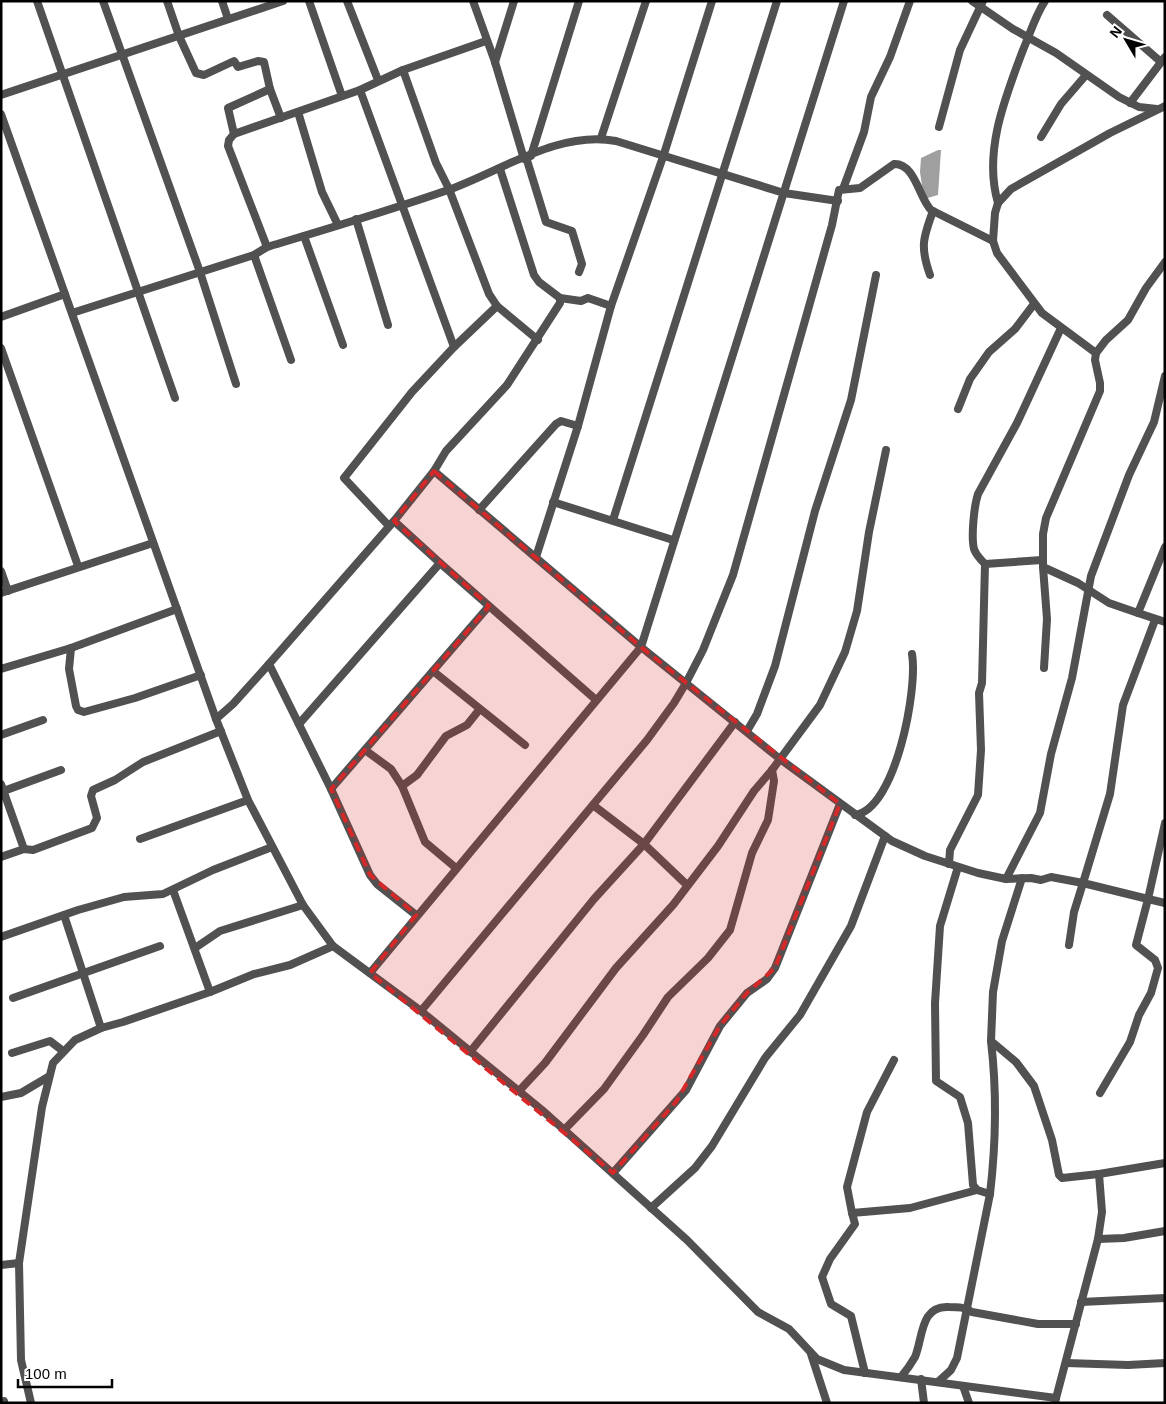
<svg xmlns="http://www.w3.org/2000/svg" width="1166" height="1404" font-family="Helvetica,sans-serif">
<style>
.water{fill:#9f9f9f}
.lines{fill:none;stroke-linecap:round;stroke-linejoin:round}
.minor{stroke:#515151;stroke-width:8}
.marked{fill:#d62828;fill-opacity:0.2;stroke:#d62828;stroke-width:4;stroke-dasharray:10 6;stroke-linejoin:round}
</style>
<rect width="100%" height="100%" fill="#fff"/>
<path class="water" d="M938 150H941L938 195 924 199 920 172 921 158Z"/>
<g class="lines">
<g class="minor">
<path d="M37 1 175 398"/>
<path d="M103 1 200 272 236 384"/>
<path d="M167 1 179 36 196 73 204 75 234 61 238 67 258 61 264 62 270 89 281 118"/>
<path d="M222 1 228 19"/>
<path d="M309 1 342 96"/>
<path d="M347 1 378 80"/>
<path d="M473 1 495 62 524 159"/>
<path d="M972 1 1013 29 1056 53 1119 97 1139 107 1157 109"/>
<path d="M1107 15 1161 62"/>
<path d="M495 62 514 1"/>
<path d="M360 90 454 347"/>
<path d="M1 95 283 1"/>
<path d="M1130 103 1165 57"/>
<path d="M298 112 322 192 338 225"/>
<path d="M1 114 216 719 248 800 303 905 333 946 421 1011 542 1110 687 1240 758 1312 789 1329 817 1359 844 1370 1056 1398"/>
<path d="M939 127 960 50 983 1"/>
<path d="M234 134 228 108 270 89"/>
<path d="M1041 137 1061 104 1086 75"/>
<path d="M601 138 646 1"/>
<path d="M531 156 579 1"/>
<path d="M526 157 546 222 572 231 582 264 579 272"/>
<path d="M843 189 864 132 871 97 890 57 910 1"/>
<path d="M998 203C983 152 1005 98 1023 50 1030 34 1035 16 1045 1"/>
<path d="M356 219 388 325"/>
<path d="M304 236 343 345"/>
<path d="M267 247 228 146 229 140 234 134 360 90 403 70 486 41"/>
<path d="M254 255 291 360"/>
<path d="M930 275C920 247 923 238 933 211"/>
<path d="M560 298 581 301 588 298 611 306"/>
<path d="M497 306 538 340"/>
<path d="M72 313 254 255 267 247C327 229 388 211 448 190 501 171 559 130 616 141L784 193 838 201"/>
<path d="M1 317 65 294"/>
<path d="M1 348 78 566"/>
<path d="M1096 353 1042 313 997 253 993 241 995 213 998 203 1011 189 1110 133 1165 106"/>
<path d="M958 409 970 379 989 352 1015 329 1034 304"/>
<path d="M434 471 641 647 780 759 892 841 925 856 978 873 1006 879 1031 878 1041 880 1051 877 1083 883 1074 912 1069 945"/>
<path d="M553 502 673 540"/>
<path d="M479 510 556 424 561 421 578 426"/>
<path d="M613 520 777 1"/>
<path d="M394 521 440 563 595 699"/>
<path d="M389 526 344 478 412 392 454 347 497 306 489 294 449 189 436 163 403 70"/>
<path d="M1165 547 1138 613 1165 622"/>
<path d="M536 557 578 426 611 306 664 154 712 1"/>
<path d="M985 564 1042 560"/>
<path d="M1043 567 1047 619 1044 668"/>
<path d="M1 571 8 591"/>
<path d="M1 593 153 543"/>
<path d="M1138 613 1109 603 1078 583 1043 567V534L1046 518 1100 391V383L1095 360 1096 353 1106 340 1128 320 1146 288 1165 262"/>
<path d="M71 648 69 669 76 706 78 710 84 712 135 698 201 675"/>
<path d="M269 664 331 789 370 875 377 884 416 915"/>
<path d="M1 669 71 648 177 609"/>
<path d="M433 671 525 745"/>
<path d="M216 719 233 704 269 664 394 521 434 471 446 451 507 385 560 303V298L539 282 534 275 500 169"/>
<path d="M299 724 440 563"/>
<path d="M747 731 757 714 775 666 815 511 851 400 876 275"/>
<path d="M1 735 43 720"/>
<path d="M365 750 391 769 402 786 425 842 456 868"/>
<path d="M1 784 24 849"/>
<path d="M402 786 417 775 446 736 467 725 479 710"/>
<path d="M331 789 489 606"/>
<path d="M1 792 61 770"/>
<path d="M593 805 644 844 687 885"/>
<path d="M855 815C896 809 918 688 912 654"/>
<path d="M1165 823 1148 899 1165 903"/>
<path d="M140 839 248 800"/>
<path d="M1 857 24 849 33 850 92 828 97 818 91 796 93 790 115 780 143 762 221 731"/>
<path d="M949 864 950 850 978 795 981 750 979 693 982 683 985 564C981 560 976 555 974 549 971 537 974 506 978 494L1017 423 1061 328"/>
<path d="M1022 878 1002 941 993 992 991 1041 1016 1062 1034 1086 1052 1140 1059 1175 1062 1178 1099 1174"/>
<path d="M1006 879 1040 813 1051 754 1072 678 1091 576 1129 475 1154 422 1165 376"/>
<path d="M173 890 210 992"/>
<path d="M64 915 101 1028"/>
<path d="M1 937 78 910 124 897 163 894 213 870 272 847"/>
<path d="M195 948 220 931 303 905"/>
<path d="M370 973 641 647 844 1"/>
<path d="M13 998 160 946"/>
<path d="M421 1011 647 740 674 703 686 683 703 650 733 575 832 225 839 190 860 188 894 164C915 163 919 198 931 210L993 241"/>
<path d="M470 1052 594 899 644 844 735 722"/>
<path d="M12 1053 50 1041 63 1051"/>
<path d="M894 1060 867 1112 847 1187 852 1213 910 1208 977 1190"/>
<path d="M519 1091 545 1063 616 968 673 905 718 846 754 791 772 770 820 705 845 652 857 611 869 532 886 450"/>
<path d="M1100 1093 1130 1042 1139 1015 1151 993 1158 968 1155 960 1136 945 1148 899 1083 883 1110 794 1123 705 1155 620"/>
<path d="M1 1097 21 1093 48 1077"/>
<path d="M564 1130 604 1089 643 1035 668 997 708 958 730 930 752 853 768 820 774 781 772 770"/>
<path d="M613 1173 686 1090 720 1026 747 993 767 979 775 968 840 804"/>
<path d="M990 1194C996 1143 997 1092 991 1041"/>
<path d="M651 1208 695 1168 712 1146 765 1058 800 1015 851 926 885 836"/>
<path d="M852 1213 855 1224 830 1259 822 1277 831 1304 851 1316 865 1373"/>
<path d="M1098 1239 1124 1238 1165 1231"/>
<path d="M1 1265 19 1263"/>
<path d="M1081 1302 1165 1298"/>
<path d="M811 1354 827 1403"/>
<path d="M1066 1363 1128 1365 1165 1363"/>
<path d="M901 1377C906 1371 911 1364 915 1357 923 1338 920 1305 949 1307 958 1307 965 1307 972 1312L1038 1324H1076"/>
<path d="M921 1379 924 1403"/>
<path d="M939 1381 951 1370 957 1358 990 1194 977 1190 973 1185 968 1123 960 1097 936 1081 935 1003 940 926 958 867"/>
<path d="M963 1386 969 1403"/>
<path d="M1 1402 4 1401"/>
<path d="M1055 1402 1098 1239 1102 1212 1099 1174 1165 1163"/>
<path d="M31 1403 21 1360 19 1263 42 1107 53 1063 75 1040 101 1028 123 1022 210 992 254 974 290 965 333 946"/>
</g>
</g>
<path class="marked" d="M434 471 641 647 840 804 775 968 747 993 720 1026 676 1102 613 1173 370 973 416 915 370 875 331 789 489 606 394 521Z"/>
<rect width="1166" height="1404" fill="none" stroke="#000000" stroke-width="5"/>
<g transform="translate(1126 40) rotate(308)" stroke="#ffffff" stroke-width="4" paint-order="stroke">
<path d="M0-4L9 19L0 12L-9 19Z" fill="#000000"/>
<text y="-8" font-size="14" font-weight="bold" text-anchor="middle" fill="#000000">N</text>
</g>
<path d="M18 1379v8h94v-8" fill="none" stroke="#000000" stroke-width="2.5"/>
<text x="25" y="1379" font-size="15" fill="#000000" stroke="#ffffff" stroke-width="4" paint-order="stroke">100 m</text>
</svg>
